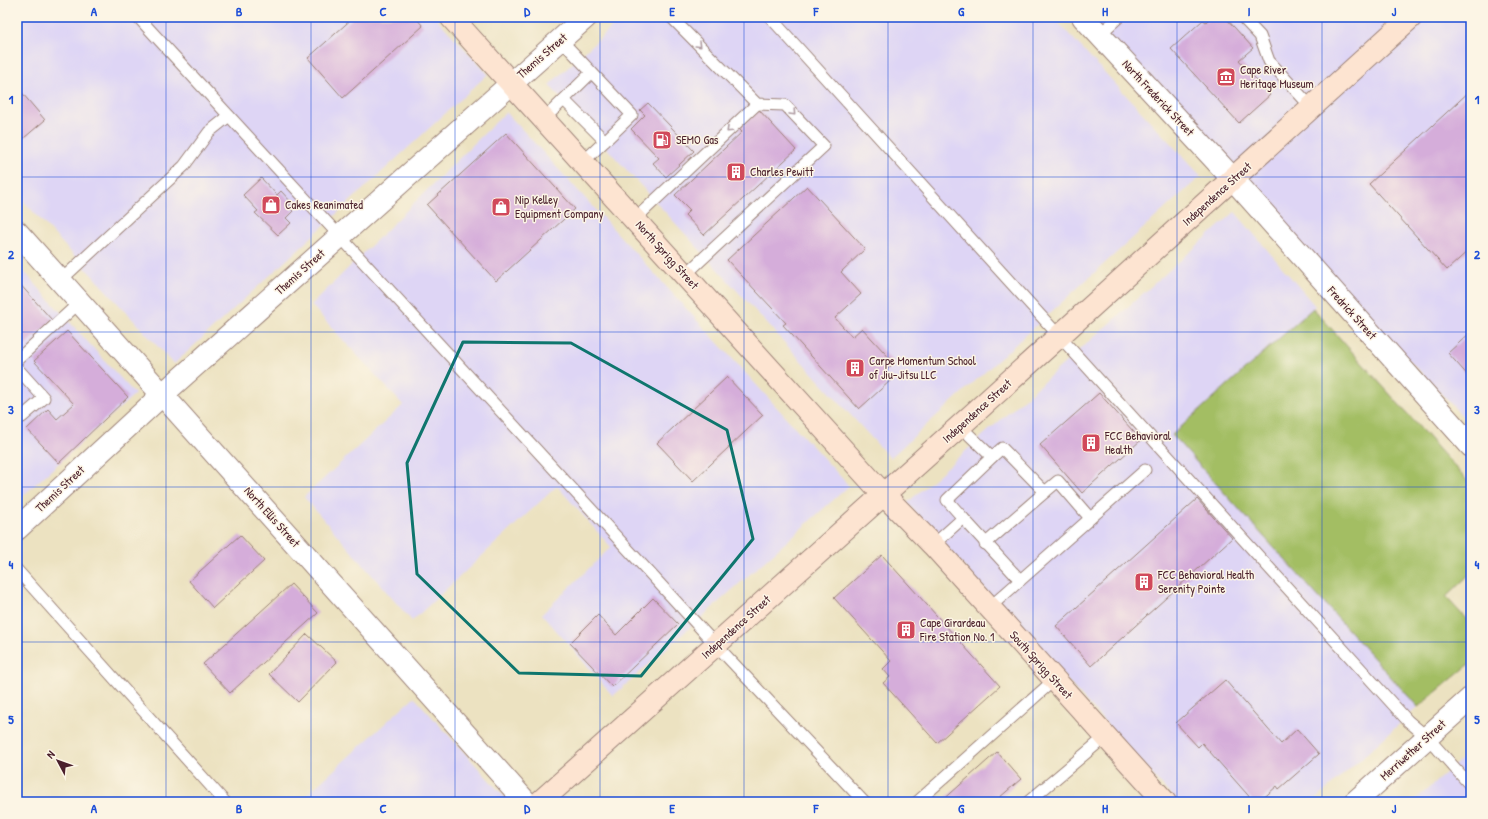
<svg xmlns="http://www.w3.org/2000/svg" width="1488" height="819" font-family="'Patrick Hand',sans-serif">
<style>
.built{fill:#ded5f5}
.green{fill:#a3be64;stroke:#766e48}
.building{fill:#d5adda}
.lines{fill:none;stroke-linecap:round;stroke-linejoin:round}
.lane-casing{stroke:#9b8076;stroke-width:13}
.street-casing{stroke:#9b8076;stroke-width:24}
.secondary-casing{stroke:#9b8076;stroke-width:24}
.lane{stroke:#fff;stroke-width:11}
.street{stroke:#fff;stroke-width:22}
.secondary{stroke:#fde4d1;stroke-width:22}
.oneway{stroke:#ae9aa0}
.marked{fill:none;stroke:#0f766e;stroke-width:3;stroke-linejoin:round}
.grid{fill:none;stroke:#1d4ed8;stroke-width:1;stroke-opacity:0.55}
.labels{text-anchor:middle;stroke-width:3;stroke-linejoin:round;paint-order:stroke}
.street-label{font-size:12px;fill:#4a1f2b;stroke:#fcf5e5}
.poi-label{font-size:12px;fill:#4a1f2b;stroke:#fcf5e5;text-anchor:start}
.neatline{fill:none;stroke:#1d4ed8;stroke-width:1.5}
.grid-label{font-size:13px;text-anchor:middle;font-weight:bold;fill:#1d4ed8}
</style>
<rect width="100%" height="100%" fill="#fcf5e5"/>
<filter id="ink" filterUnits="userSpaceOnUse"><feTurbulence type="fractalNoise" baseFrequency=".025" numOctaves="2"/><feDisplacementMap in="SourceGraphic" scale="8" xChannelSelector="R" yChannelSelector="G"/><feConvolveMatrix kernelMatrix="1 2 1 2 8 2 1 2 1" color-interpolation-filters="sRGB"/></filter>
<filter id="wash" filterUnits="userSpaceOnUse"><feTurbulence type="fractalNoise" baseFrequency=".012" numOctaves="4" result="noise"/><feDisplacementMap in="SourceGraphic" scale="16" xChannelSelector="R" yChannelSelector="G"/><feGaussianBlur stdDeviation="0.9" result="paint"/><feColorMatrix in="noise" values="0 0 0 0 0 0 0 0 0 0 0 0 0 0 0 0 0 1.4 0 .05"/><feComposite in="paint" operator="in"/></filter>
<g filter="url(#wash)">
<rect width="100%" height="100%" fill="#ece2c1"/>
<g class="built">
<path d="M17 17H435L488 74 174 364 17 194Z"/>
<path d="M623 17H1053L1201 176 890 458 549 85Z"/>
<path d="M1088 17H1406L1233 174Z"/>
<path d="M1419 17H1471V425L1238 180Z"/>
<path d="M506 112 849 486 613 696 542 614 611 547 557 486 412 621 304 497 403 405 311 305Z"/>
<path d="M1235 212 1315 306 1172 435 1418 707 1313 802H1177L907 503Z"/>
<path d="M17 264 135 394 17 501Z"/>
<path d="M414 697 509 802H299Z"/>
<path d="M1471 751V802H1413Z"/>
</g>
<path class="green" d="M1313 308 1471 485V573L1446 597 1471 624V663L1418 707 1172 435Z"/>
<g id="blocks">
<g class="building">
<path d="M354 17H415L423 26 343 98 308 58Z"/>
<path d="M1211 17H1225L1253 48 1239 60 1270 95 1239 123 1171 49 1203 20 1206 22Z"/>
<path d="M17 87 45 120 17 144Z"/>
<path d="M1471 90V248L1447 270 1369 184Z"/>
<path d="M648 103 694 151 666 177 653 163 659 158 631 129 645 115 640 110Z"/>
<path d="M759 110 796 150 704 235 685 215 690 210 675 195 742 132 739 129Z"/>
<path d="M506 133 575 209 496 281 427 205Z"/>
<path d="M261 178 277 195 281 191 292 203 288 206 293 211 286 218 291 223 278 235 255 213 258 211 243 195Z"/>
<path d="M807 186 865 249 841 272 861 294 835 318 852 337 862 328 894 363 883 373 890 381 859 409 783 325 786 323 727 260Z"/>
<path d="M17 281 52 320 17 352Z"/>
<path d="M67 331 128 397 59 463 27 429 48 409 57 419 74 404 34 361Z"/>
<path d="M1471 332V379L1448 353Z"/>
<path d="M727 377 763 415 693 481 657 443Z"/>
<path d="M1099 393 1141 440 1082 493 1040 445Z"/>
<path d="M1197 499 1232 538 1091 666 1056 626Z"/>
<path d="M240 535 264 561 213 608 189 581Z"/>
<path d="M882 555 1000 686 937 743 883 683 890 677 883 669 891 661 834 598Z"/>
<path d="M291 584 318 613 230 693 203 664Z"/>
<path d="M653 598 678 624 612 687 570 643 598 615 616 635Z"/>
<path d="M307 634 337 662 298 702 269 674Z"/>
<path d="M1225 680 1281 744 1297 729 1319 754 1279 789 1277 786 1259 802H1254L1202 743 1198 747 1176 723Z"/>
<path d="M997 752 1021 779 999 798 1003 802H941Z"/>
</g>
</g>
</g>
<g filter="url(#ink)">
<use href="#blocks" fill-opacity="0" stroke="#9b8076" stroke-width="1"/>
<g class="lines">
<g class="lane-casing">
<g id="lane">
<path d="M138 17 716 645 864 802"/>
<path d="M671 17 757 104 785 105 824 146 685 275"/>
<path d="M770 17 1408 721 1427 737 1471 786"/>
<path d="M1242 17 1260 36 1269 61 1312 108"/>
<path d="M1099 35 1119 17"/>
<path d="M561 40 632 115 583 162"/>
<path d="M564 100 605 141"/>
<path d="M544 119 591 73"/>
<path d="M635 219 757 104"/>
<path d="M60 281 184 166 209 132 229 116"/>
<path d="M17 360 80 302"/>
<path d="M17 368 44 398 22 417"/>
<path d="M960 426 992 457 947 500 963 518"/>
<path d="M992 457 1002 448 1045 492 1058 481 1090 518"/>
<path d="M985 544 1045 492"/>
<path d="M933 545 963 518 1020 580"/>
<path d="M17 570 225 802"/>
<path d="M990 607 1145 470"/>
<path d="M917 802 1054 680"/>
<path d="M1028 802 1105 737"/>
</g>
</g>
<g class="street-casing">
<g id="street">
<path d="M1083 17 1233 179 1471 446"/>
<path d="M17 232 526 802"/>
<path d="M17 529 163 394 586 17"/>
<path d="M1355 802 1471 698"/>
</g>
</g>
<g class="secondary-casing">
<g id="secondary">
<path d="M451 17 883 494 933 545 1165 802"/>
<path d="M540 802 960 426 1411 17"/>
</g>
</g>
<use href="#lane" class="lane"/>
<use href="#street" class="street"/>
<use href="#secondary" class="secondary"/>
</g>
<defs><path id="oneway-chevron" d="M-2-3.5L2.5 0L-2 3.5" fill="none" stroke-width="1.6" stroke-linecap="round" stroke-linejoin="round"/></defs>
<g class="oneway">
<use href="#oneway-chevron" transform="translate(699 45) rotate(45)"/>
<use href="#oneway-chevron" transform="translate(793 113) rotate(47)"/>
<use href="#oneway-chevron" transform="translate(729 130) rotate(137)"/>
</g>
</g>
<path class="marked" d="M463 342 571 343 727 430 753 539 641 676 519 673 417 574 407 463Z"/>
<path class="grid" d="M166 17V802M311 17V802M455 17V802M600 17V802M744 17V802M888 17V802M1033 17V802M1177 17V802M1322 17V802M17 177H1471M17 332H1471M17 487H1471M17 642H1471"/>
<defs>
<g id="museum-square" transform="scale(1)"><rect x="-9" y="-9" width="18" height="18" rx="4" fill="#d1495b" stroke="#fcf5e5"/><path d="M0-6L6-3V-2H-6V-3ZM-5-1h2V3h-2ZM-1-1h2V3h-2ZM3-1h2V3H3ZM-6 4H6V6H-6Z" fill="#fff"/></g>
<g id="fuel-square" transform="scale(1)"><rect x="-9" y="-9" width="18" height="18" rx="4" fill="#d1495b" stroke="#fcf5e5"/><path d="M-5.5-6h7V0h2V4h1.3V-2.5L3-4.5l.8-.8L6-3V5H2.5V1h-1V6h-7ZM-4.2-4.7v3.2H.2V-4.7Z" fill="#fff"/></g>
<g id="building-square" transform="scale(1)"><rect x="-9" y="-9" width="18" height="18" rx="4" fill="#d1495b" stroke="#fcf5e5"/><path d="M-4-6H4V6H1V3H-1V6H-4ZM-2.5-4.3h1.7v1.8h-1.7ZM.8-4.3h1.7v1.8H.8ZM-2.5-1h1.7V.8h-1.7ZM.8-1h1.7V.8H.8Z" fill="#fff"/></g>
<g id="shop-square" transform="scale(1)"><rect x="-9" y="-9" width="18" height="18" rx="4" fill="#d1495b" stroke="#fcf5e5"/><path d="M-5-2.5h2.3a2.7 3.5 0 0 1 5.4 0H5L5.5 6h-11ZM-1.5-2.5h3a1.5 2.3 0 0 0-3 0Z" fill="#fff"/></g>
</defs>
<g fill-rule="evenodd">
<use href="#museum-square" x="1226" y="77"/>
<use href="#fuel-square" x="662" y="140"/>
<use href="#building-square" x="736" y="172"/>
<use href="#shop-square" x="271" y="205"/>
<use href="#shop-square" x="501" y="207"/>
<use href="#building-square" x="855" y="368"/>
<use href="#building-square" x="1091" y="443"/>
<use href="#building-square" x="1144" y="582"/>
<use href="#building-square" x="906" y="630"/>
</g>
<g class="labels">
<g class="street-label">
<text transform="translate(542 56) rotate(-41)" y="4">Themis Street</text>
<text transform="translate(1158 98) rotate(47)" y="4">North Frederick Street</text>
<text transform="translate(1217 194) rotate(-42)" y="4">Independence Street</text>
<text transform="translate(667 255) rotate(48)" y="4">North Sprigg Street</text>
<text transform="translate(300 272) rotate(-42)" y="4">Themis Street</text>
<text transform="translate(1352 313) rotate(48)" y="4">Fredrick Street</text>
<text transform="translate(977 411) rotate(-42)" y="4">Independence Street</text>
<text transform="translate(60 489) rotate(-43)" y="4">Themis Street</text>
<text transform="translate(272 517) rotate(48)" y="4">North Ellis Street</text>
<text transform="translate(736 627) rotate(-42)" y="4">Independence Street</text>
<text transform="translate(1041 665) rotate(48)" y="4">South Sprigg Street</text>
<text transform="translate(1413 750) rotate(-42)" y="4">Merriwether Street</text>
</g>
<g class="poi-label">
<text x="1240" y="74">Cape River<tspan x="1240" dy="14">Heritage Museum</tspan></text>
<text x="676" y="144">SEMO Gas</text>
<text x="750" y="176">Charles Pewitt</text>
<text x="515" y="204">Nip Kelley<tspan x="515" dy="14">Equipment Company</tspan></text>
<text x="285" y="209">Cakes Reanimated</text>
<text x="869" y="365">Carpe Momentum School<tspan x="869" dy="14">of Jiu-Jitsu LLC</tspan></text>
<text x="1105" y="440">FCC Behavioral<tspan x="1105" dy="14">Health</tspan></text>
<text x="1158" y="579">FCC Behavioral Health<tspan x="1158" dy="14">Serenity Pointe</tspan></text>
<text x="920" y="627">Cape Girardeau<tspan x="920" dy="14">Fire Station No. 1</tspan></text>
</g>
</g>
<rect width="1488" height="819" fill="none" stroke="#fcf5e5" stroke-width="44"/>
<g transform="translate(58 761) rotate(311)" stroke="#fcf5e5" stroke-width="3" paint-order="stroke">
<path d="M0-3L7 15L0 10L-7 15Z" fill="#4a1f2b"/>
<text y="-6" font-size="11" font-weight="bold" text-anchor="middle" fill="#4a1f2b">N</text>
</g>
<rect x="22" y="22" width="1444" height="775" class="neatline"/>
<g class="grid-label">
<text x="94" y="16">A</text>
<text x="239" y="16">B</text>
<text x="383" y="16">C</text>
<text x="527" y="16">D</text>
<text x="672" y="16">E</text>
<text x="816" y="16">F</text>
<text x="961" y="16">G</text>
<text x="1105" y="16">H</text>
<text x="1249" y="16">I</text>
<text x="1394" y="16">J</text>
<text x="11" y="104">1</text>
<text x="1477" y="104">1</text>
<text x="11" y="259">2</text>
<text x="1477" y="259">2</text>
<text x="11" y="414">3</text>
<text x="1477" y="414">3</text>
<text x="11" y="569">4</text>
<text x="1477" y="569">4</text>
<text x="11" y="724">5</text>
<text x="1477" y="724">5</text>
<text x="94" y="813">A</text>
<text x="239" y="813">B</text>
<text x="383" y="813">C</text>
<text x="527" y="813">D</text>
<text x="672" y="813">E</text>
<text x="816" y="813">F</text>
<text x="961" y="813">G</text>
<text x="1105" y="813">H</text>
<text x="1249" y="813">I</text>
<text x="1394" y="813">J</text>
</g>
</svg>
